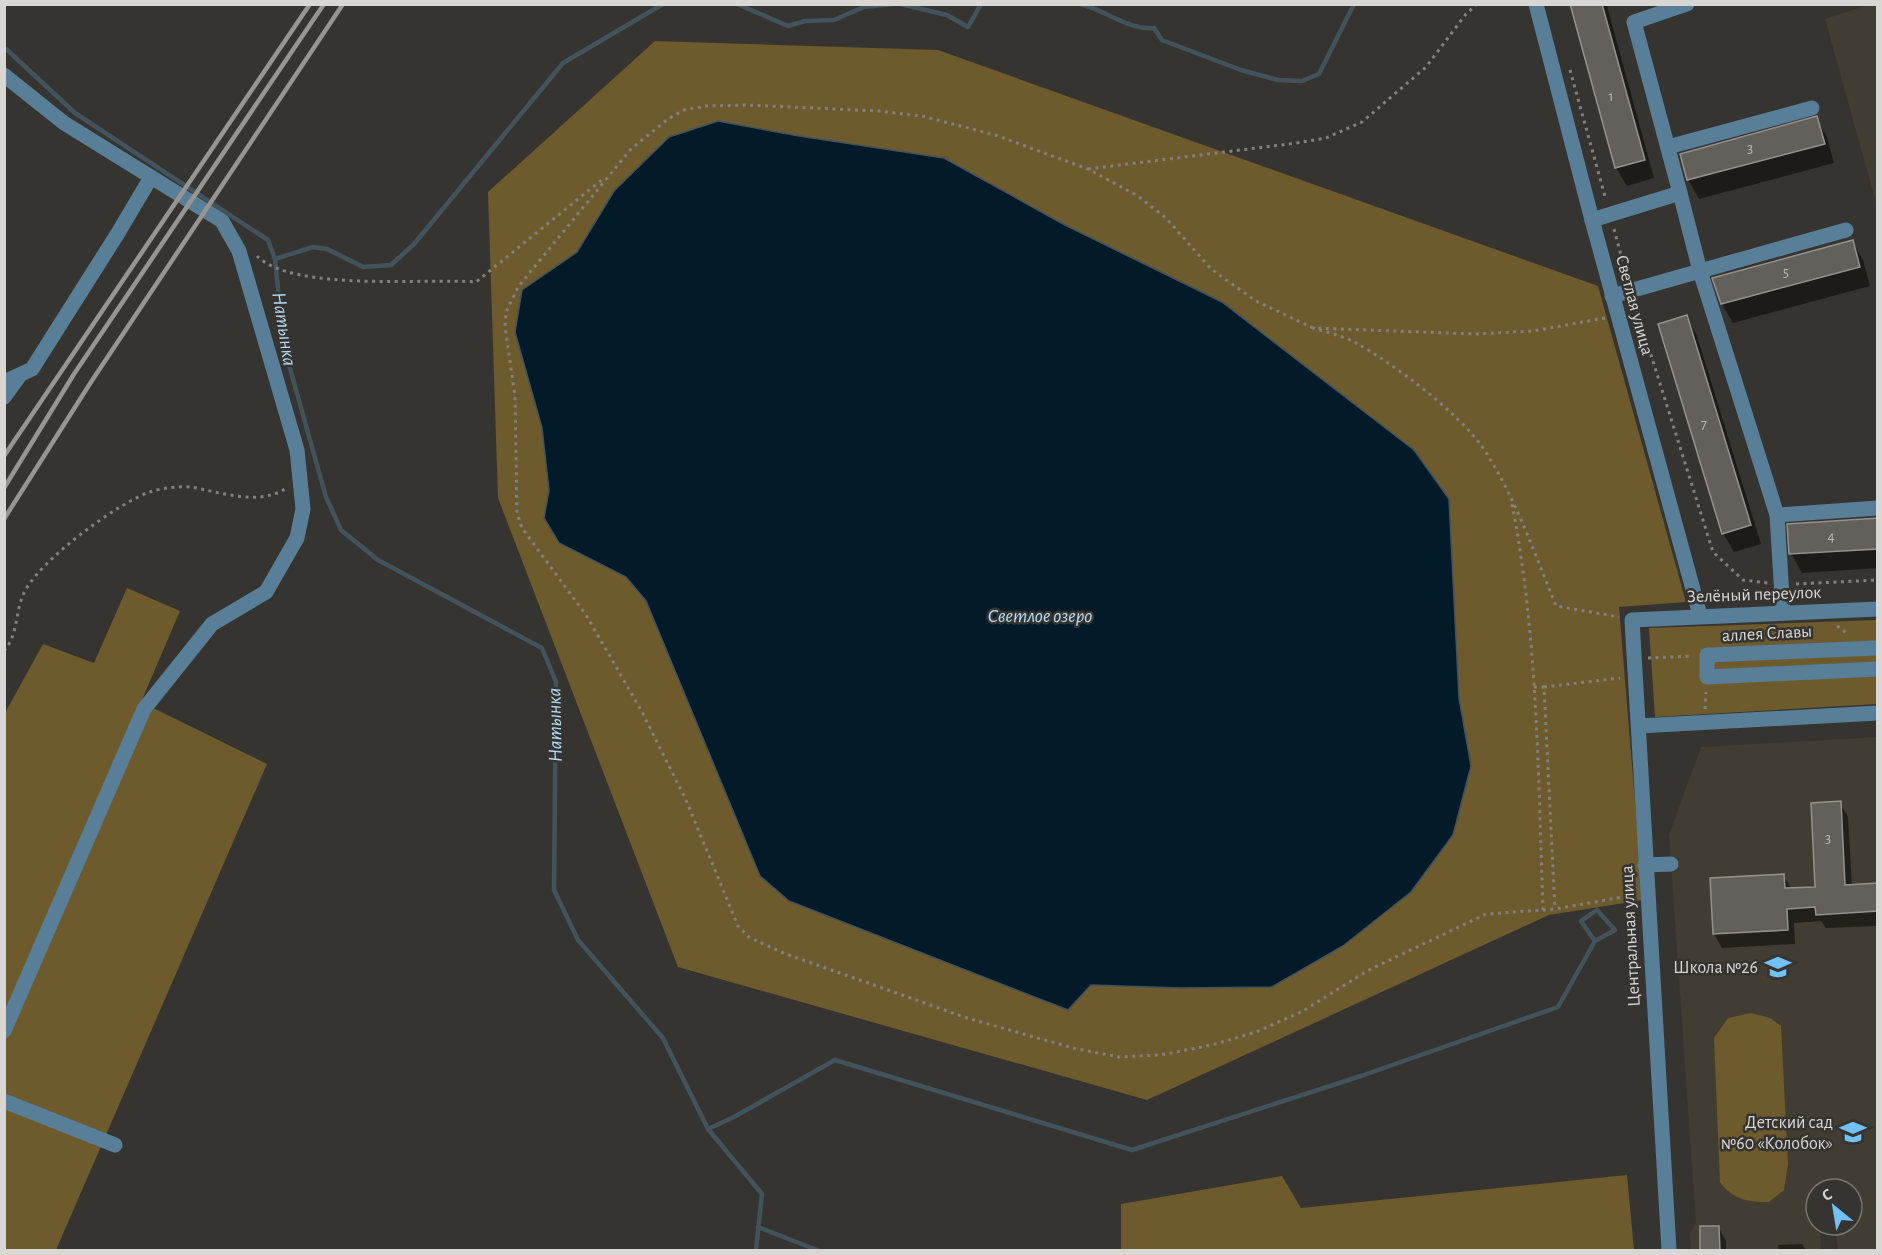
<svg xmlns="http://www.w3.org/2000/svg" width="1882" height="1255" font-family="'Alegreya Sans',sans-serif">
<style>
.built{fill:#413d32;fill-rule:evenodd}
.green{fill:#6d5b2d}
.water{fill:#031b29;stroke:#43535c;stroke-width:1.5}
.shadow{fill:#0007}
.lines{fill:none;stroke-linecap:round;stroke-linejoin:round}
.stream{stroke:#43535c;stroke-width:4.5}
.building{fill:#63605b;stroke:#94928d;stroke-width:1.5}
.path{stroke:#83817e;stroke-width:3;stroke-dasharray:3 4.5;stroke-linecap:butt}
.minor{stroke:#587e98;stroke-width:15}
.rail{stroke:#969591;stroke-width:4.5}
.labels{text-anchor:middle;stroke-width:5;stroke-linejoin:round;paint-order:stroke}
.number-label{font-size:15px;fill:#bbb9b6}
.street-label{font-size:18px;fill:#d8d7d4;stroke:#363430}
.poi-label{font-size:18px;fill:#d8d7d4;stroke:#363430;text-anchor:end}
.water-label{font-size:20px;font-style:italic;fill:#b5defc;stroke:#363430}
</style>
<rect width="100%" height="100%" fill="#363430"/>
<g class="built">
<path d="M1868 5H1878L1877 206 1825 19Z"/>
<path d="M1877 737V1250H1838L1836 1232 1820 1233 1821 1250H1691L1690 1233 1696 1223 1669 835 1701 747ZM1816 1189H1852V1225H1816Z"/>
</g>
<g class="green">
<path d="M655 41 938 50 1598 286 1686 602 1619 607 1643 900 1549 915 1147 1100 678 967 498 498 488 192Z"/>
<path d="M127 588 180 611 141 702 267 764 56 1250H5V713L43 644 94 663Z"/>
<path d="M1877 620V704L1655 717 1649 628Z"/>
<path d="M1751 1013 1770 1018 1781 1026 1788 1164 1784 1190 1769 1202C1748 1202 1733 1200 1720 1182L1714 1038 1728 1018Z"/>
<path d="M1627 1175 1634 1250H1121V1204L1282 1176 1301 1208Z"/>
</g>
<path class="water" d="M718 121 799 136 944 158 1065 225 1222 302 1414 450 1449 499 1459 698 1471 766 1453 835 1411 892 1343 946 1272 987 1180 988 1091 985 1068 1010 789 901 760 876 646 601 626 577 559 543 544 518 549 490 542 428 515 332 522 290 577 252 614 191 669 137Z"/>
<g class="shadow">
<path d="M1571 4H1611L1607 6 1654 178 1627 186 1616 167Z"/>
<path d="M1816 118 1827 137 1834 163 1699 199 1688 179Z"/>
<path d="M1852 241 1863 260 1870 286 1733 323 1722 304 1714 279Z"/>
<path d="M1686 317 1697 336 1761 544 1734 552 1723 533Z"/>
<path d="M1878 519V568L1802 573 1791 553Z"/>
<path d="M1840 803 1848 817 1852 886 1878 885V926L1826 928 1821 921 1794 923 1795 944 1722 948 1714 934 1711 879 1783 875 1792 890 1817 888Z"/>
<path d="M1718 1227 1726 1241V1250H1702Z"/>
<path d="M1802 1244 1806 1250H1779L1778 1245Z"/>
</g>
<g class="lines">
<g class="stream">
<path d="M737 4 788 26 805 21 834 20 864 7 894 4"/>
<path d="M900 4 947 15 968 27 981 4"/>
<path d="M1080 4C1106 10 1127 30 1154 28L1162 40 1241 70 1278 80 1302 81 1319 74 1354 4"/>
<path d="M4 47 75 113 268 240 275 259 284 347 326 497 341 530 378 560 542 648 556 682 554 890 578 940 663 1038 708 1129 762 1194 756 1250"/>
<path d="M275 259 313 247 327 249 363 267 391 265 414 244 563 63 663 4"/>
<path d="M708 1129 734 1117 835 1060 1132 1150 1361 1076 1558 1007 1595 941 1615 930 1597 910 1581 921 1595 941"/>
<path d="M758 1227 817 1250"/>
</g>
</g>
<g class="building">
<path d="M1570 4H1602L1645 160 1615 168Z"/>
<path d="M1817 116 1825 144 1687 180 1680 154Z"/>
<path d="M1853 240 1860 267 1721 304 1712 278Z"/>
<path d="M1687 315 1751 525 1722 534 1658 324Z"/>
<path d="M1878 518V549L1789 554 1787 524Z"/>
<path d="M1841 801 1845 885 1878 883V911L1816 915 1815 907 1787 909 1788 930 1713 934 1710 878 1784 874 1785 888 1815 887 1811 803Z"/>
<path d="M1700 1226H1719L1720 1251H1700Z"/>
</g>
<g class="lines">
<g class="path">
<path d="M1570 70 1606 200"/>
<path d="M1088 169 1297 143 1326 138 1362 122 1426 67 1466 14 1477 4"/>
<path d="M1614 229 1627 278"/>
<path d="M257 256C293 292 424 278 476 282L604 178"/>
<path d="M1635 304 1713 552 1743 580 1768 583"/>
<path d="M1605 318 1533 331 1475 334 1313 328C1327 332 1343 336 1356 343 1394 364 1458 412 1483 448 1515 496 1534 552 1556 606L1619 617"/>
<path d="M1313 328 1256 301 1211 269 1166 218 1138 196 1088 169 995 135 922 116 879 111 747 105 707 106 684 110 668 119 631 149 518 287 506 312 505 327 515 396 517 513 522 528 586 615 641 710 686 800 738 926 750 938 786 954 967 1018 1073 1048 1119 1057 1160 1055 1212 1045 1256 1032 1303 1011 1367 971 1486 914 1555 909 1634 895"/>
<path d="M1512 504C1538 637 1538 774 1543 910"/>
<path d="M1796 584 1878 580"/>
<path d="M1837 626 1849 635"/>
<path d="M4 651C18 635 15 614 23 595 36 563 117 503 150 492 161 488 179 486 191 487 219 492 259 506 285 489"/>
<path d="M1648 658 1693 656"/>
<path d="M1534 687H1544L1555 909"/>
<path d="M1544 687 1620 678"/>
<path d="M1705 709 1706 692"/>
</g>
<g class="minor">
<path d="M1536 4 1592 220 1700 615"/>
<path d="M4 75 64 123 222 221 239 251 297 450 303 509 297 538 266 592 212 624 144 709 4 1031"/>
<path d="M1668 147 1812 108"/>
<path d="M1680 193 1700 271 1846 230"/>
<path d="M1592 220 1680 193 1634 22 1687 4"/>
<path d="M1612 296 1700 271 1777 515 1783 613"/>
<path d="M4 382 32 369 118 233 150 179"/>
<path d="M4 397 20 375"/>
<path d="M1777 515 1878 508"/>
<path d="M1878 648 1707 655V677L1878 669"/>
<path d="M1639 726 1878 713"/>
<path d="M1645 865 1671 864"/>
<path d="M4 1101 115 1145"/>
<path d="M1669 1250 1632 620 1878 609"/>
</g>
<g class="rail">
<path d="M4 456 310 4"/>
<path d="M4 488 74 374 324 4"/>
<path d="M4 519 91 382 343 4"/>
</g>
</g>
<defs>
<g id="school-bare" transform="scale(2.07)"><path d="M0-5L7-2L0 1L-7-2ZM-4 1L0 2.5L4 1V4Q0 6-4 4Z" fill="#72c1f5" stroke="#363430" stroke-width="2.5" paint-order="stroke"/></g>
</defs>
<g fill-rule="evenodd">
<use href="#school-bare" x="1778" y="967"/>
<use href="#school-bare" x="1853" y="1132"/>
</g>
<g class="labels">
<g class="number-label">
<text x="1611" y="101">1</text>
<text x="1750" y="153">3</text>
<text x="1786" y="277">5</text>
<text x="1704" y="429">7</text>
<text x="1831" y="541">4</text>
<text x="1828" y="843">3</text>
</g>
<g class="street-label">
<text transform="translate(1635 305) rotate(75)" y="6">Светлая улица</text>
<text transform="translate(1754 594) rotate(-2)" y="6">Зелёный переулок</text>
<text transform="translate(1767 633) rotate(-3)" y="6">аллея Славы</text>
<text transform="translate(1630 936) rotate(-93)" y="6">Центральная улица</text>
</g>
<g class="poi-label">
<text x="1758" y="973">Школа №26</text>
<text x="1833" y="1128">Детский сад<tspan x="1833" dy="21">№60 «Колобок»</tspan></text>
</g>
<g class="water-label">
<text transform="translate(285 329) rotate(81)" y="7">Натынка</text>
<text x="1040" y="622">Светлое озеро</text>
<text transform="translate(554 725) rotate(-91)" y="7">Натынка</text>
</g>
</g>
<rect width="1882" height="1255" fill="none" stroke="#d8d7d4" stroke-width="12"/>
<g transform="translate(1834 1207) rotate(330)"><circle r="28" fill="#363430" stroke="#777572" stroke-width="1.5"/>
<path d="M0-4.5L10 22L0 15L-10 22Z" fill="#72c1f5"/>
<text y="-9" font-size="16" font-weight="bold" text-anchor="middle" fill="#d8d7d4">С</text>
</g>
</svg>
